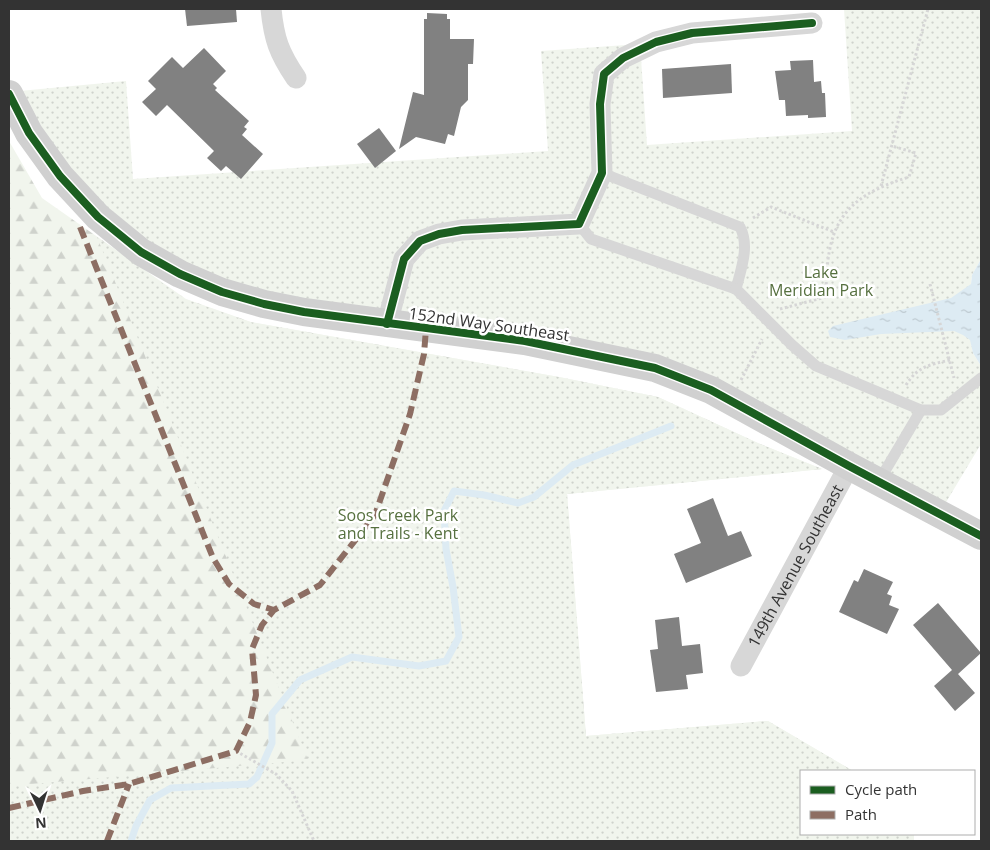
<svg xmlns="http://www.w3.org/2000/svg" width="990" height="850" font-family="'Open Sans',sans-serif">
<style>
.forest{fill:url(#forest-firs)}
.park{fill:url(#park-dots)}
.water{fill:url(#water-ripples)}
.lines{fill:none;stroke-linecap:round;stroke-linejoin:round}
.stream{stroke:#ddebf3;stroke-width:7}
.building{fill:#818181}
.path{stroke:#d6d6d6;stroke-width:3;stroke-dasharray:2.5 2.5;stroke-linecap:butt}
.lane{stroke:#d7d7d7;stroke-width:11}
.street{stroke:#d7d7d7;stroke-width:21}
.secondary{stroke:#d0d0d0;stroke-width:28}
.quiet{stroke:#8d6e63;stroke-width:6;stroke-dasharray:12 6;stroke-linecap:butt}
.cycleway-casing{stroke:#fff;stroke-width:11}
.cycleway{stroke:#1b5e20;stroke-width:8}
.labels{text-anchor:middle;stroke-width:5;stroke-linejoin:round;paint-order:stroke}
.park-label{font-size:16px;fill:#56703f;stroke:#fff}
.street-label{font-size:16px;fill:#333;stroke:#fff}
</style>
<defs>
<pattern id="forest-firs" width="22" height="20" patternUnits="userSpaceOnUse" patternTransform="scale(1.25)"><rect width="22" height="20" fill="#f1f5ed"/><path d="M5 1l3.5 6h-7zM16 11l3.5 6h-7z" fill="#cfd2cc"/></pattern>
<pattern id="park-dots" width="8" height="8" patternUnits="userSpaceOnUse" patternTransform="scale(1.25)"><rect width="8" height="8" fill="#f1f5ed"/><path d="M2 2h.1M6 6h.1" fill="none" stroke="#cfd2cc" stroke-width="1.8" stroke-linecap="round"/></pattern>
<pattern id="water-ripples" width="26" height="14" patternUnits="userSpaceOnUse" patternTransform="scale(1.25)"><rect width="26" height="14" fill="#ddebf3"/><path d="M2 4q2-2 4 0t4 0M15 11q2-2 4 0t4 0" fill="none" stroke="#becad1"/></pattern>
</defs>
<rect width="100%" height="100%" fill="#fff"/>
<path class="forest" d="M9 141 42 198 186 299 251 322 559 377 658 397 760 444 822 469 567 494 586 736 768 721 853 771H801V834H914V841H9Z"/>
<g class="park">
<path d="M844 9H981V259L972 275 967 319 973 353 981 366V444L939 514 711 390 264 304 98 217 9 92 126 81 133 179 548 151 541 51 640 44 647 145 852 131Z"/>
<path d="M97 237 185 299 250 322 559 377 658 397 760 444 822 469 567 494 586 736 768 721 853 771H801V834H914V841H9V786L308 760Z"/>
</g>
<path class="water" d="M981 259V366L973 353 970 340 963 335 954 331 881 334 845 340 830 337 828 331 833 326 951 298 971 284 972 275Z"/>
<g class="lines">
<path class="stream" d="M131 841 136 826 150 800 171 788 249 784 257 777 272 743V714L300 680 352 657 419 666 446 661 459 637 453 587 446 549 444 511 454 491 484 495 518 503 534 497 573 465 671 426"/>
</g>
<g class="building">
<path d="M185 9H236L237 22 187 26Z"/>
<path d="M427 13 447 14V19H450V39H474L473 64H468V100L461 107 454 136 448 134 445 144 416 137 399 149 413 92 424 95V19H427Z"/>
<path d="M204 48 226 71 213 84 217 88 215 90 249 121 244 127 247 129 242 135 263 154 241 179 226 166 221 171 207 158 214 151 167 105 156 116 142 102 156 89 148 81 172 57 183 68Z"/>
<path d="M813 60 814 82 821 81 822 93H825L826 117 808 118V115L786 116 785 100H779L775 71 791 70 790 61Z"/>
<path d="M731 64 732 93 663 98 662 69Z"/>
<path d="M379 128 396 151 375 168 357 144Z"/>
<path d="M713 498 728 536 741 531 752 556 686 583 674 554 701 543 687 509Z"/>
<path d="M864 569 893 582 887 594 892 596 889 605 899 609 887 634 839 612 854 580 858 582Z"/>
<path d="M938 603 981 653 958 674 975 693 955 711 934 686 952 670 913 625Z"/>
<path d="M679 617 682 646 700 644 703 673 686 675 688 689 656 692 650 650 658 649 655 620Z"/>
</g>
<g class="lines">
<g class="path">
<path d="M881 186 928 9"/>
<path d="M753 218 771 207 834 232"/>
<path d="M930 284 954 378"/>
<path d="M780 309 826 297C826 227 840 198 909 177L916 153 892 146"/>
<path d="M741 380 762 339"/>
<path d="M906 385C918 366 929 365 950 360"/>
<path d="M236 751 276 774 292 791 314 841"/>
</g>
<g class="lane">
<path d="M579 224 591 239 736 289C741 269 750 246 740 227L602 173"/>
<path d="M736 289 792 345 816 366 921 410H941L981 378"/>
<path d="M879 481 921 410"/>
</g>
<g class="street">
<path d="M271 9C274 39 279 53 296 78"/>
<path d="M387 324 404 259 420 241 439 234 462 230 579 224 602 173 600 104 604 74 623 58 656 42 692 33 812 23"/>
<path id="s1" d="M741 666 849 466"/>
</g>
<path class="secondary" d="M9 94 29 133 60 176 98 217 141 252 180 274 222 292 264 304 304 312 525 341 655 368 711 390 849 466 981 536"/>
<g class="quiet">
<path d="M80 227 213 558 229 584 254 604 274 610"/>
<path d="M9 808 83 791 129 784 236 751 250 722 256 695 252 649 262 625 274 610 320 585 375 515 410 414 424 354 426 329"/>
<path d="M107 841 129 784"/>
</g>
<g class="cycleway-casing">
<g id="cycleway">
<path d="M9 94 29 133 60 176 98 217 141 252 180 274 222 292 264 304 304 312 525 341 655 368 711 390 849 466 981 536"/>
<path d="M387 324 404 259 420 241 439 234 462 230 579 224 602 173 600 104 604 74 623 58 656 42 692 33 812 23"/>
</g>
</g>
<use href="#cycleway" class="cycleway"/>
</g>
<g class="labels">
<g class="park-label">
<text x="821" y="278">Lake<tspan x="821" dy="18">Meridian Park</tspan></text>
<text x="398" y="521">Soos Creek Park<tspan x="398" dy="18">and Trails - Kent</tspan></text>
</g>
<g class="street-label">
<text transform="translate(489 324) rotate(8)" y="6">152nd Way Southeast</text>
<text dy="6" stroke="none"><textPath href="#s1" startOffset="114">149th Avenue Southeast</textPath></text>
</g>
</g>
<rect width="990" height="850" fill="none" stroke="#333333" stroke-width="20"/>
<rect x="800" y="770" width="175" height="65" fill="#ffffff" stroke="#adadad"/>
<rect x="810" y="786" width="25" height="8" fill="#1b5e20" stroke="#adadad"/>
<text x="845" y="795" font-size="15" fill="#333333">Cycle path</text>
<rect x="810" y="811" width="25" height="8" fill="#8d6e63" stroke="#adadad"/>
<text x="845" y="820" font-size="15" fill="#333333">Path</text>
<g transform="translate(40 810) rotate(176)" stroke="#ffffff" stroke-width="4" paint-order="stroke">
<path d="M0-4L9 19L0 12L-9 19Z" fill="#333333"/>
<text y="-8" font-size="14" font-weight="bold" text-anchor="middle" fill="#333333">N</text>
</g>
</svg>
